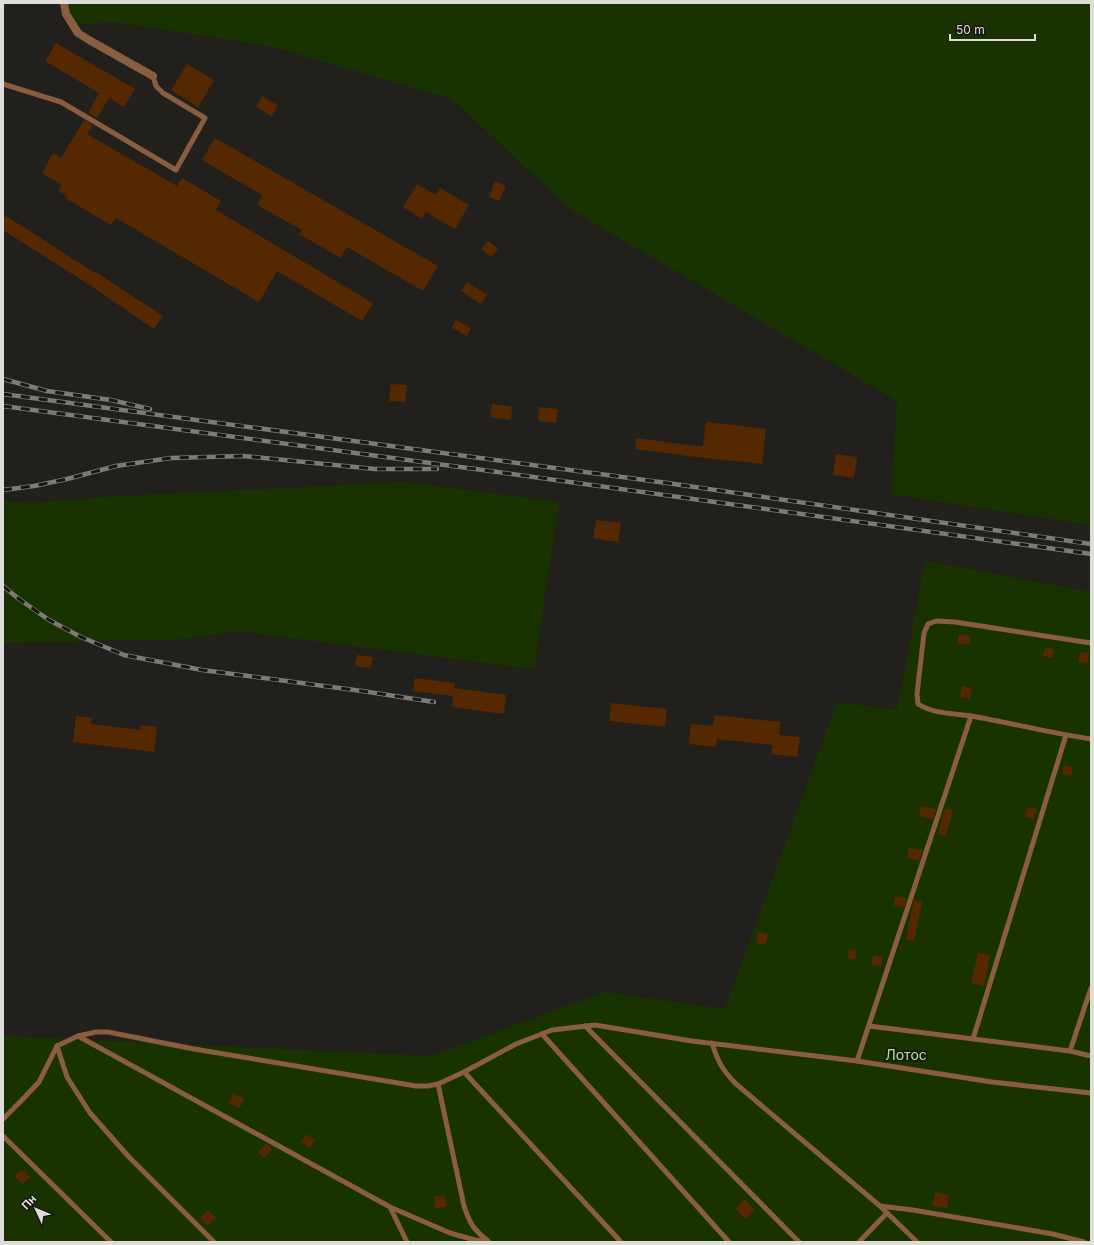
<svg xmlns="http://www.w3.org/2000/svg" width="1094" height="1245" font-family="Inter,sans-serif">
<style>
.green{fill:#183200}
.building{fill:#552800}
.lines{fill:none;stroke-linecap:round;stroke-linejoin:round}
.lane{stroke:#8a5d3e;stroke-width:5}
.street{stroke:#8a5d3e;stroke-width:8}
.rail-casing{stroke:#7c7b78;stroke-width:4.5}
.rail{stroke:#181714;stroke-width:3;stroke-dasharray:9;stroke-linecap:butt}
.labels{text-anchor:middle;stroke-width:3.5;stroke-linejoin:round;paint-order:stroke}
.park-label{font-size:14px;fill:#b2e98b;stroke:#181714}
</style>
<rect width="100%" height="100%" fill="#22201d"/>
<g class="green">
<path d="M64 3H1091V525L891 494 897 401 571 210 452 99 269 46 114 22 72 25Z"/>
<path d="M405 482 559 502 534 669 237 631 184 639 3 643V501L31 503 122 496Z"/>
<path d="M925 561 1091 592V1242H3V1036L431 1056 604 992 725 1009 837 702 897 710Z"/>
</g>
<g class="building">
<path d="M56 43 135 89 124 107 109 98 97 118 88 113 99 93 45 61Z"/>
<path d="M187 64 214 80 198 107 171 90Z"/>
<path d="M262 96 278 105 272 116 256 107Z"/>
<path d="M84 120 93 125 87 134 177 186 182 178 221 201 216 210 373 303 362 321 277 271 259 302 116 218 111 225 65 198 67 196 58 191 62 185 42 173 53 153 61 158Z"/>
<path d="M215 138 438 266 423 291 347 247 341 258 299 234 302 230 257 205 262 195 202 160Z"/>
<path d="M495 181 506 186 499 201 489 197Z"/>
<path d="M417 184 436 195 440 188 469 205 455 229 426 212 422 219 403 207Z"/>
<path d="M6 216 95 273 96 272 163 316 154 329 88 284 3 230V220Z"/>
<path d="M488 241 498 249 491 257 481 249Z"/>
<path d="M467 282 487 295 481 304 461 291Z"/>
<path d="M456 320 471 328 467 336 452 328Z"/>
<path d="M391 384 407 385 405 402 389 401Z"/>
<path d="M492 404 512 407 511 420 490 417Z"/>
<path d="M539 407 558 409 556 423 538 421Z"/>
<path d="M706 422 766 429 762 464 687 456 635 449 636 438 703 447Z"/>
<path d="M836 454 857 457 854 478 833 475Z"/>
<path d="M596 520 621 523 618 542 593 538Z"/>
<path d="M959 634 970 636 969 645 957 643Z"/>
<path d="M1045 648 1054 649 1053 658 1043 656Z"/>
<path d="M1080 652 1089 653 1088 663 1078 662Z"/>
<path d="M357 655 373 657 371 668 355 666Z"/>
<path d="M415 678 455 683 453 696 413 691Z"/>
<path d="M962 686 972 688 970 699 960 697Z"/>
<path d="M454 688 506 695 504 714 452 707Z"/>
<path d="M611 703 667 709 665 727 609 721Z"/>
<path d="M715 715 780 722 779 735 800 737 797 757 771 754 773 745 717 739 716 747 689 744 691 724 713 726Z"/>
<path d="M76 716 92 718 91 724 140 730 141 725 157 727 154 752 73 742Z"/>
<path d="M1064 765 1073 767 1071 776 1062 774Z"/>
<path d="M921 806 936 809 933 819 919 816Z"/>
<path d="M1028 807 1037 809 1034 819 1025 817Z"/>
<path d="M945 808 953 810 946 836 938 834Z"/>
<path d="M909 847 923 850 919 860 907 858Z"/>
<path d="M895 896 906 898 904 907 893 905Z"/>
<path d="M914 900 922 902 914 941 906 939 912 909Z"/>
<path d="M758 932 768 934 765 945 756 943Z"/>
<path d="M849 949 857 951 855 960 847 958Z"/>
<path d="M978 953 990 955 984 986 971 983Z"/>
<path d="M873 955 883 957 881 966 871 964Z"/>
<path d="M233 1094 244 1098 240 1108 229 1104Z"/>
<path d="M306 1134 315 1140 310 1148 301 1142Z"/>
<path d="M266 1143 272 1150 264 1158 258 1152Z"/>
<path d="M22 1169 30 1177 23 1184 14 1176Z"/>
<path d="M935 1192 949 1195 947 1208 932 1206Z"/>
<path d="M445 1195 446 1207 435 1208 434 1197Z"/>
<path d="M744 1199 755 1210 746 1219 735 1209Z"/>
<path d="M208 1210 216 1217 208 1226 200 1218Z"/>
</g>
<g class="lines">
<g class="lane">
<path d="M3 84 61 102 176 170 205 118 163 93 156 86 153 76"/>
<path d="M1091 643 955 622 936 621 928 624 924 633 917 694 918 704C934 714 952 713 971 716 1011 723 1051 733 1091 739"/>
<path d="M585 1026 799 1242"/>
<path d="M869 1026 1070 1051 1091 1056"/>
<path d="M542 1034 729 1242"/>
<path d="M78 1036 390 1207 450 1233 475 1240 488 1241"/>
<path d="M973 1039 1066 735"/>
<path d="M712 1043C718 1062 722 1069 735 1083L880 1206 917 1242"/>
<path d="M57 1046 67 1077 90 1113 129 1157 214 1242"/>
<path d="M1070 1051 1091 988"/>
<path d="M857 1061 971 716"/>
<path d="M464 1072 621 1242"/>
<path d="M438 1084 464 1206C470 1224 473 1229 488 1241"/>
<path d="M3 1119 21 1101 39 1082 57 1046 78 1036 96 1032H108L194 1049 416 1086H428L438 1084 464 1072 516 1044 552 1030 595 1025 692 1041 857 1061 992 1082 1091 1093"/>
<path d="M3 1136 111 1242"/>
<path d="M880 1206 913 1210 1053 1234 1084 1242"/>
<path d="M390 1207 407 1242"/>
<path d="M859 1242 887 1213"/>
</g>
<path class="street" d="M64 3 66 14 78 33 89 40 153 76"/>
<g class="rail-casing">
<g id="rail">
<path d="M3 379 47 391 111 400 150 409"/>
<path d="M3 394 667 483 1091 544"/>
<path d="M3 406 505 473 1091 554"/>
<path d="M3 490 34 486 67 479 116 466 171 458 243 456 375 469H437"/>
<path d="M3 586 19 599 49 620 81 637 124 655 202 670 362 691 434 702"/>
</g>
</g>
<use href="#rail" class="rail"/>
</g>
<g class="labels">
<g class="park-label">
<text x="906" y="1060">Лотос</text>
</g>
</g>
<rect width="1094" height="1245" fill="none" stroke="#dedddb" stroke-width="8"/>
<g transform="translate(36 1209) rotate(314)" stroke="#181714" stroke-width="3" paint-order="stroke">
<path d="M0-3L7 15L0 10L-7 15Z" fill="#dedddb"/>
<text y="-6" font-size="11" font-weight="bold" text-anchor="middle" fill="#dedddb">Пн</text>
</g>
<path d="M950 34v6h85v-6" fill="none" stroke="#dedddb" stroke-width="2"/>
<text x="956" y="34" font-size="12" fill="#dedddb" stroke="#181714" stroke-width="3" paint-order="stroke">50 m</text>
</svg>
